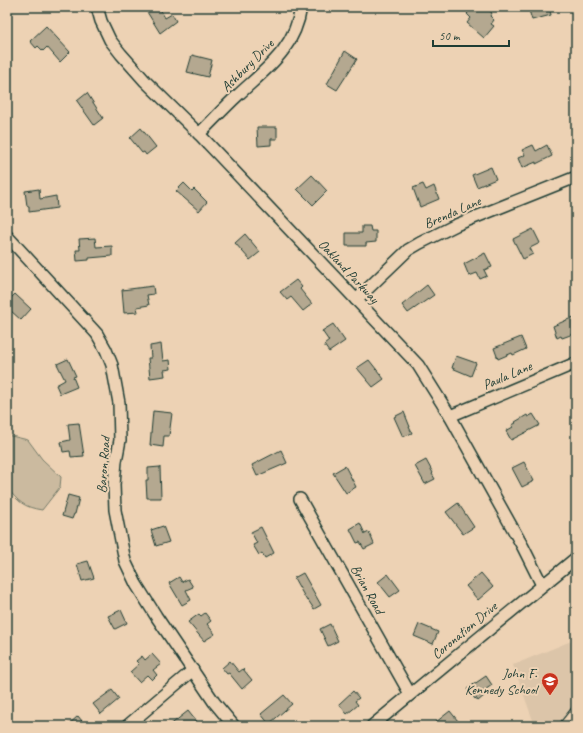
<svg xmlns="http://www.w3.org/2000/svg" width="583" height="733" font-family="Caveat,sans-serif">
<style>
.built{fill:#dcc5a9}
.green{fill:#cbba9f;stroke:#757c6a}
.building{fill:#b4a890;stroke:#1f3d34}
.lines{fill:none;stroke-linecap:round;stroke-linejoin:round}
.lane-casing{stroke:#1f3d34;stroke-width:8}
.street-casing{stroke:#1f3d34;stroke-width:14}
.lane{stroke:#edd2b4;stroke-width:5.5}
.street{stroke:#edd2b4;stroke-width:11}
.labels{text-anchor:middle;stroke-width:4;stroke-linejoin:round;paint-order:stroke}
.street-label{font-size:14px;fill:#1f3d34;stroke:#edd2b4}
.poi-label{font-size:14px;fill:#1f3d34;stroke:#edd2b4;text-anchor:end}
</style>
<rect width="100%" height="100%" fill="#edd2b4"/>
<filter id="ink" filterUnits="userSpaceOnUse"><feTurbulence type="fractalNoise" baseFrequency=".025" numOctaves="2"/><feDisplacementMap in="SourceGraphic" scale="8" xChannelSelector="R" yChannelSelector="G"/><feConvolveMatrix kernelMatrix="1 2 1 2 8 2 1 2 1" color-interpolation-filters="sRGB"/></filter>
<g filter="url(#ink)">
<path class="built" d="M576 639V726H535L513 665Z"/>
<path class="green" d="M7 435 28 440 42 459 61 477 60 487 42 510C23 507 19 502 7 488Z"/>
<g class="building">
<path d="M144 7H159L165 18 172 14 176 21 160 33Z"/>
<path d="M460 7H485L492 13 490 16 494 20 491 24 494 26 484 38 467 23 471 18 467 14 468 13Z"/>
<path d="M528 7H549L551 15 532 20Z"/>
<path d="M46 26 70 52 60 62 47 47 43 51 38 46 36 48 30 41Z"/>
<path d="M345 51 357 59 337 90 327 84Z"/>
<path d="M192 55 212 60 208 77 187 72Z"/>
<path d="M87 93 103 118 94 125 77 101Z"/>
<path d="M257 127H277V139H271V145L258 146Z"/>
<path d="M141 128 156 147 146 155 144 152 142 153 130 138Z"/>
<path d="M533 145 536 151 547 145 552 156 536 164V162L522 168 518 158 525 155 522 150Z"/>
<path d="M491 167 496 179 477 187 472 175Z"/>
<path d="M312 175 327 191 313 205 297 189Z"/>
<path d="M184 183 192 191 194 189 207 202 199 211 176 191Z"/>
<path d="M423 184 426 190 434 186 439 199 420 207 413 188Z"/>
<path d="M39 189 40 199 56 196 57 208 29 212V206H27L25 191Z"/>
<path d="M362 226H370L371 231H376V242L366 243V246H346V233H362Z"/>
<path d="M533 229 540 243 530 248 533 254 523 259 513 239Z"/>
<path d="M245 234 260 252 250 260 235 243Z"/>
<path d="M95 238 96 247 112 246V256L89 258V260L77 261 76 250H80L79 239Z"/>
<path d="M485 253 492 267 484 270 487 276 480 279 477 273 469 276 464 264Z"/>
<path d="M296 280 302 287 300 289 312 304 303 311 291 297 287 300 280 292Z"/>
<path d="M427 285 434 295 408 313 402 305Z"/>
<path d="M153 286 154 294 147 295 149 305 137 307 138 312 124 313 122 290Z"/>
<path d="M15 294 31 309 21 320 11 311 7 314V302Z"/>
<path d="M576 316V333L562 338 561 336 557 338 553 326Z"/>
<path d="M333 324 345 341 329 352 324 345 329 341 322 331Z"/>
<path d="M521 337 526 349 513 355 512 353 498 359 494 348Z"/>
<path d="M161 344 163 361 170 360 171 369 164 370 165 376 150 378 148 358H151L150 346Z"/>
<path d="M456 356 476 363 471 376 452 368Z"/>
<path d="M68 359 76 376 73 377 77 387 60 394 56 385 65 380 57 364Z"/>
<path d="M369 360 384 379 373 387 357 368Z"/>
<path d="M153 411 172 413 169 436H164L163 447 150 445Z"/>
<path d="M404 412 410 427H409L412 433 403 437 394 417Z"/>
<path d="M533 414 540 425 511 440 506 431 513 427 512 425 516 423 515 422 527 415 528 417Z"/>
<path d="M79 423 84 456 71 457 70 451 63 452 61 442 70 440 68 424Z"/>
<path d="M281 450 287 463 257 476 252 465Z"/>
<path d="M426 460 433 473 432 474 435 479 425 484 415 466Z"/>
<path d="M524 462 534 481 522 487 512 468Z"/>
<path d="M345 466 356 487 346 493 333 473Z"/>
<path d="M160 467 161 498H147L146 480H148V468Z"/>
<path d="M68 495 79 498 75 514H74L72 519 62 516Z"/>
<path d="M458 503 474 527 463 534 446 512Z"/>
<path d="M360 523 365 534 369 532 374 544 364 549 360 542 357 543 350 529Z"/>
<path d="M163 526 169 542 156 546 151 530Z"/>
<path d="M261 527 274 553 265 558 262 553 259 555 253 545 257 543 251 532Z"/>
<path d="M88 561 94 578 82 581 77 564Z"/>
<path d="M303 573 321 605 314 609 308 600 307 601 294 578Z"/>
<path d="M481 573 493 587 478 600 466 586Z"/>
<path d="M388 574 400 590 390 597 378 582Z"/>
<path d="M179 577 182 582 188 579 193 587 186 590 191 600 182 605 169 583Z"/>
<path d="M121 610 127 623 115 629 108 616Z"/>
<path d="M205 613 211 621 207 624 215 634 204 641 188 622 199 614 201 616Z"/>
<path d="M330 624 338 641 328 646 320 629Z"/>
<path d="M419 624 438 632 433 644 414 636Z"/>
<path d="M152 654 161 664 153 670 157 675 152 680 147 675 139 682 130 672 139 664 136 661 142 656 145 660Z"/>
<path d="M230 661 239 672 243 669 252 680 242 689 229 673 227 674 222 668Z"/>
<path d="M486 676 492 685 482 692 484 696 478 701 476 698 475 699 467 689Z"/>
<path d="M112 690 119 699 101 714 93 704Z"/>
<path d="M353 691 359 698 355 701 358 705 347 714 339 704Z"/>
<path d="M284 695 292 704 269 724 261 714Z"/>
<path d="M188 711 196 721 189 726H169Z"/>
<path d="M450 711 462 726H431Z"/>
<path d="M78 716 86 726H67Z"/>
</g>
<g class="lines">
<g class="lane-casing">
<path id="lane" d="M564 726V723L576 708"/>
</g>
<g class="street-casing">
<g id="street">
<path d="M97 7 101 21 110 40 121 54 145 81 199 134 418 365 450 416 523 547 542 585"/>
<path d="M199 134C212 121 225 107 238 95 267 68 295 49 301 7"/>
<path d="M7 236 97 334 106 350 112 365 119 403 120 440 116 461 114 485 115 510 125 561 136 584 156 616 214 702 234 726"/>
<path d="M356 300 408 250 420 243 456 225 576 177"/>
<path d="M450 416 576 363"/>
<path d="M300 499 410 694"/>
<path d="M127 726 193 670"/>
<path d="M372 726 576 558"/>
</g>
</g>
<use href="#lane" class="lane"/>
<use href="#street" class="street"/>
</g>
</g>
<defs>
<g id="school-pin" transform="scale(0.9)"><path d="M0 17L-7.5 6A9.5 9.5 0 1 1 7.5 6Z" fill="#c8321e" stroke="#edd2b4"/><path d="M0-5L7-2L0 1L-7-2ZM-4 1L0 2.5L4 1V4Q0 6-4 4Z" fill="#fff"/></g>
</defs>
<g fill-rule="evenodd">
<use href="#school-pin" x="550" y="681"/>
</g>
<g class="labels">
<g class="street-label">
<text transform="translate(247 65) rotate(-45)" y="5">Ashbury Drive</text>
<text transform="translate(452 212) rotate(-24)" y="5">Brenda Lane</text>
<text transform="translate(349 271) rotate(47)" y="5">Oakland Parkway</text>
<text transform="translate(507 375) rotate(-23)" y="5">Paula Lane</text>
<text transform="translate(103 465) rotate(-86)" y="5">Baron Road</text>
<text transform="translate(368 589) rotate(61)" y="5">Brian Road</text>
<text transform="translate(464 630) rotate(-40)" y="5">Coronation Drive</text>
</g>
<g class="poi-label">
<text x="537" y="678">John F.<tspan x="537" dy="16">Kennedy School</tspan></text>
</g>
</g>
<rect width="583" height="733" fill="none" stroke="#edd2b4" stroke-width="24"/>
<rect x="12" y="12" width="559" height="709" fill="none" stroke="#1f3d34" stroke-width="1.5" filter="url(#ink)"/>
<path d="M433 40v6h76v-6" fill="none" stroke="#1f3d34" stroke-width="2"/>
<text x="439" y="40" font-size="12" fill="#1f3d34" stroke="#edd2b4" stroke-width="3" paint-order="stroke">50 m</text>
</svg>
